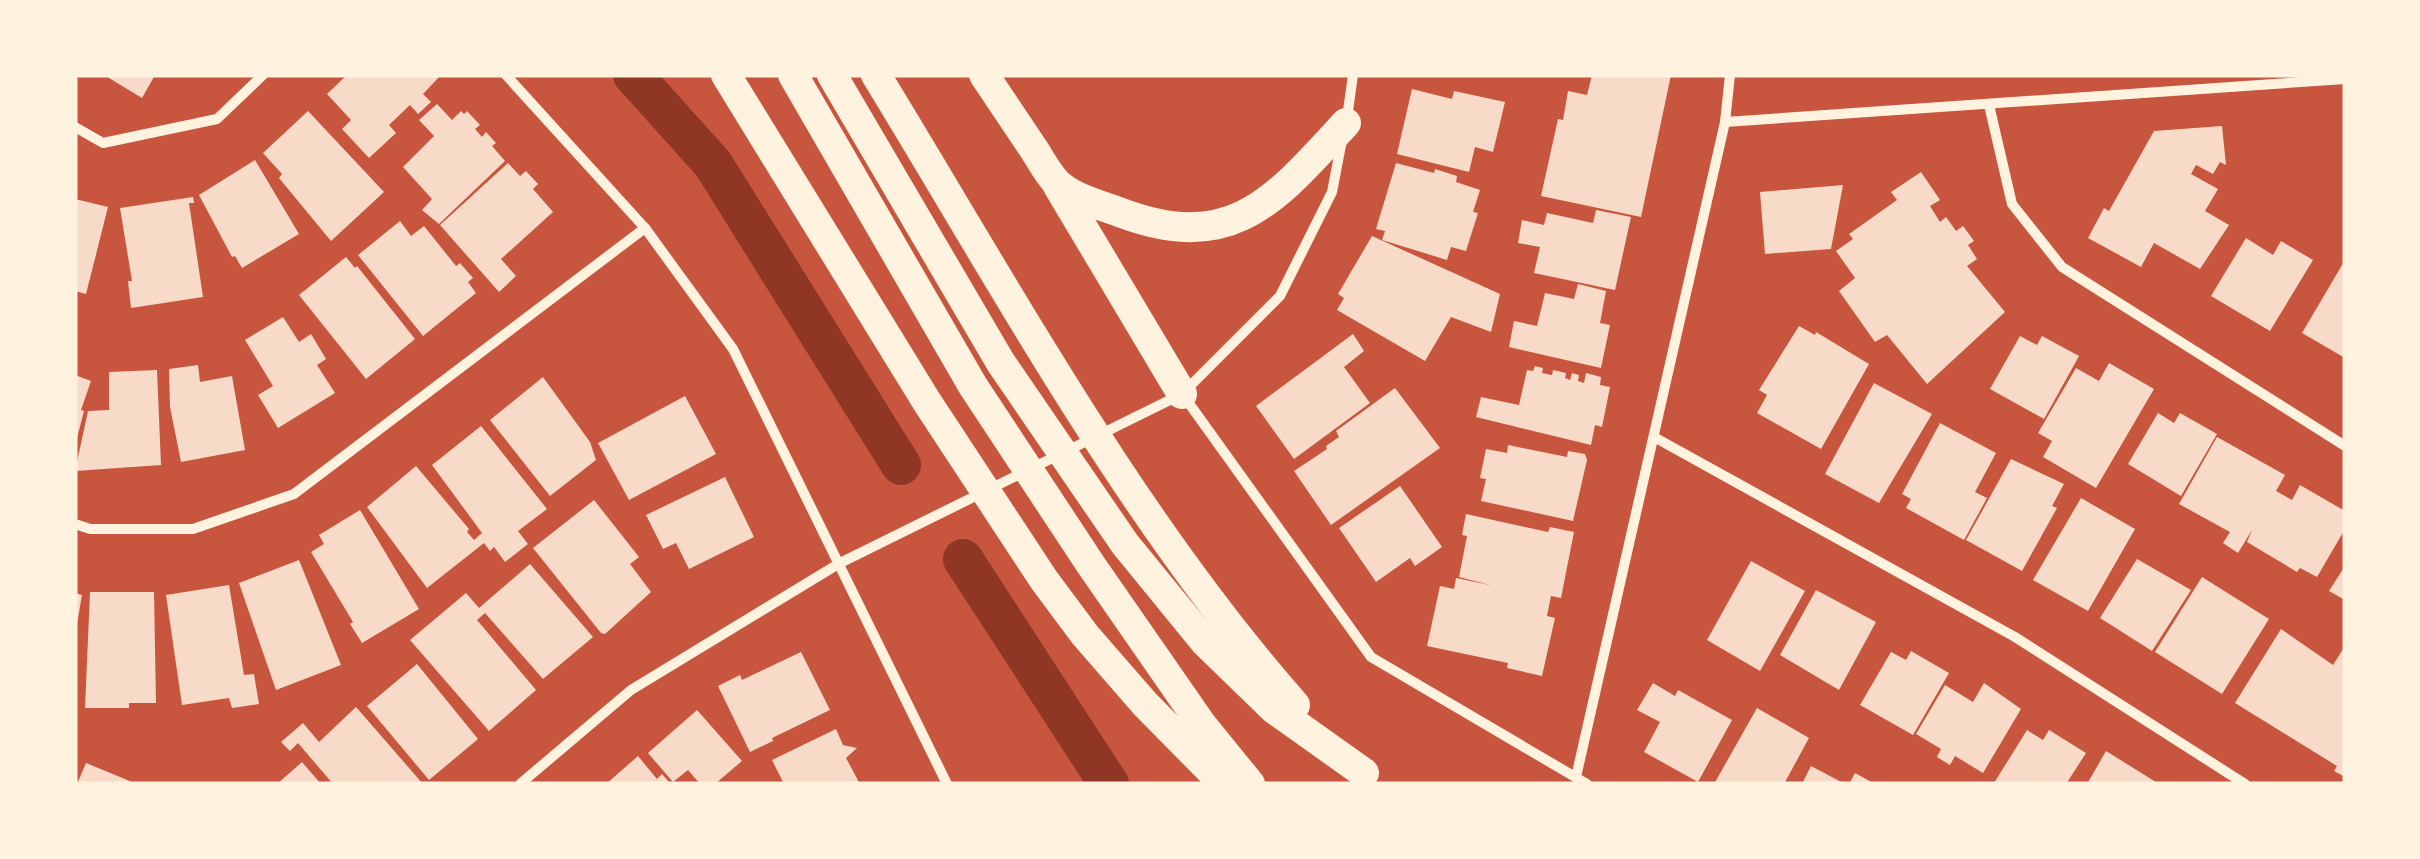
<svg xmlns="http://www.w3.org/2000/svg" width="2420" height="859" font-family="'Sofia Sans Condensed',sans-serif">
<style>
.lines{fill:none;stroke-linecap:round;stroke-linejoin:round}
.canal{stroke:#8f3625;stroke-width:40}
.building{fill:#f7dbc8}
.minor{stroke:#fff3e0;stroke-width:10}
.motorway{stroke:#fff3e0;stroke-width:30}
</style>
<rect width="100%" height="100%" fill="#c8553d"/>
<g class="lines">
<g class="canal">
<path d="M633 75 713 164 901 465"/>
<path d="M963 559 1109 784"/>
</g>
</g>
<g class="building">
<path d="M104 75H155L142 98Z"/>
<path d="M347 75H437L439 77 423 94 431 102 418 114 410 105 389 125 396 133 369 158 342 129 351 120 327 94Z"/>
<path d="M1592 75H1671L1641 217 1541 196 1558 119 1563 120 1568 91 1587 95Z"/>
<path d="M1412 89 1452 99 1454 91 1505 102 1493 152 1475 147 1469 172 1397 154Z"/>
<path d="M437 104 452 120 461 111 464 114 467 111 480 125 475 129 482 137 486 132 496 143 492 146 505 161 439 224 422 210 432 199 403 167 434 136 419 120Z"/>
<path d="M308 111 384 192 331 241 279 178 282 174 263 153Z"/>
<path d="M2222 126 2226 165 2220 162 2213 174 2196 165 2191 174 2218 189 2205 211 2229 225 2200 269 2154 243 2141 267 2088 238 2104 208 2109 211 2154 131Z"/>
<path d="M255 160 299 234 242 268 235 256 232 257 199 195Z"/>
<path d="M508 163 520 176 526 171 538 184 533 189 553 212 501 259 516 276 499 292 440 225Z"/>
<path d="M1396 163 1434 173 1435 169 1457 176 1456 182 1480 190 1473 212 1478 213 1466 251 1451 247 1447 260 1382 240 1385 231 1376 229Z"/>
<path d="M1921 172 1940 200 1930 206 1940 222 1946 217 1956 231 1963 226 1974 241 1968 245 1977 259 1967 266 2005 312 1927 384 1887 335 1875 342 1839 291 1855 278 1836 251 1853 239 1849 234 1897 200 1891 192Z"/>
<path d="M1843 185 1831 249 1765 254 1760 192Z"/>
<path d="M193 197 194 203H189L203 297 131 308 128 281H132L120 208Z"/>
<path d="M75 199 108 207 86 294 75 291Z"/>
<path d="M1596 210 1631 217 1615 290 1534 273 1540 247 1518 243 1522 220 1544 225 1547 213 1593 223Z"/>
<path d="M400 221 411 236 424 226 456 266 460 263 473 278 468 282 476 293 423 336 358 255Z"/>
<path d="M1372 236 1500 294 1491 332 1451 317 1425 361 1337 310 1344 298 1338 294Z"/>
<path d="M2246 238 2273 255 2281 241 2313 260 2270 331 2211 296Z"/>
<path d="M346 257 355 268 357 266 415 339 366 379 299 295Z"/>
<path d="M2345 260V358L2302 333Z"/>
<path d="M1578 284 1606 291 1600 323 1610 325 1601 368 1509 347 1514 321 1537 326 1545 293 1574 299Z"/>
<path d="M283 317 299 342 311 334 326 359 317 365 335 393 278 428 258 395 273 386 245 340Z"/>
<path d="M1799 326 1815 335 1816 332 1869 364 1821 449 1757 413 1767 395 1759 390Z"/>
<path d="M1353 334 1364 351 1344 367 1370 403 1294 459 1256 406Z"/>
<path d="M2020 336 2037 345 2042 336 2079 356 2044 419 1990 389Z"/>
<path d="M2109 363 2154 389 2096 488 2043 457 2052 441 2038 433 2076 368 2099 381Z"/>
<path d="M198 365 200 382 232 376 245 450 181 462 170 407 169 369Z"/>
<path d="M1535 366 1543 368 1542 373 1552 375 1553 370 1566 373 1565 378 1570 380 1572 373 1579 375 1578 381 1584 383 1586 373 1601 377 1600 385 1610 387 1602 427 1595 425 1591 445 1476 417 1481 397 1519 405 1527 370 1533 371Z"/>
<path d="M157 370 161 465 75 471 88 411 109 410V372Z"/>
<path d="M75 375 91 381 81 410 84 411 76 442Z"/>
<path d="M543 377 590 442 596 460 550 496 490 420Z"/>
<path d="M1874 383 1932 414 1879 503 1825 474Z"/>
<path d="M1395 388 1440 448 1331 525 1294 471 1327 449 1326 446 1339 437 1336 431Z"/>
<path d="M685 396 716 454 629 500 598 443Z"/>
<path d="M2158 413 2174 423 2180 413 2217 434 2181 496 2128 464Z"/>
<path d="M1940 423 1996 453 1975 492 1987 498 1964 540 1906 508 1911 499 1902 494Z"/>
<path d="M481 426 547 509 518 531 528 544 505 562 494 547 490 551 484 543 427 588 367 507 416 466 469 529 467 532 474 540 482 533 432 465Z"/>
<path d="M2217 437 2285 475 2276 491 2292 500 2300 485 2345 511V529L2317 577 2300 568 2297 572 2247 542 2252 530 2238 553 2223 543 2230 532 2179 504Z"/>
<path d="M1508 445 1567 457 1568 451 1585 454 1587 460 1573 521 1481 501 1486 479 1480 478 1486 449 1507 453Z"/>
<path d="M2011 459 2064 484 2052 506 2057 508 2022 571 1966 540Z"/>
<path d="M725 477 754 537 689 569 676 543 663 549 646 515Z"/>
<path d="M1400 486 1442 547 1415 566 1410 558 1376 582 1339 528Z"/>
<path d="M2081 498 2135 529 2088 611 2033 580Z"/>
<path d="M594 500 639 557 630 564 651 592 605 634 601 633 533 548Z"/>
<path d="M360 510 419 609 362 643 350 624 353 622 311 552 324 544 319 535Z"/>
<path d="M1466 514 1548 532 1550 527 1574 532 1561 598 1551 596 1547 616 1555 618 1542 676 1507 668 1508 663 1427 646 1440 586 1454 589 1456 578 1490 585 1459 577 1467 536 1462 535Z"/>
<path d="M2137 559 2191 590 2152 651 2100 618Z"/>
<path d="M299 560 341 665 276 690 239 583Z"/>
<path d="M1751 561 1805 591 1760 671 1707 640Z"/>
<path d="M530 564 593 637 543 679 485 613 477 620 536 690 489 731 410 640 466 593 479 608Z"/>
<path d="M2345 566V600L2329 591Z"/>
<path d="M2202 577 2269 619 2222 694 2155 652Z"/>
<path d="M229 585 244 675 254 674 259 704 232 708 229 698 182 705 166 595Z"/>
<path d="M1816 590 1876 622 1839 690 1780 655Z"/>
<path d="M90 592H154L156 703H129V708H85Z"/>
<path d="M75 593 82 595 77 624H75Z"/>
<path d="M2281 629 2333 665 2345 646V777L2334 771 2337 766 2235 703Z"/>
<path d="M1911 651 1949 673 1913 735 1860 705 1891 652 1906 660Z"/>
<path d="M801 652 830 710 772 738 773 741 750 752 718 686 740 675 742 680Z"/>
<path d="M417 664 478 739 429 780 367 706Z"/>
<path d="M1653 683 1675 696 1678 690 1732 720 1698 782 1644 752 1660 722 1637 710Z"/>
<path d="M1984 683 2021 709 1983 773 1955 756 1950 765 1937 757 1941 749 1916 734 1945 685 1973 702Z"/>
<path d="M356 707 423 784H333L298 743 290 751 281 742 303 723 319 742Z"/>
<path d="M1757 708 1809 738 1784 784H1714Z"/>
<path d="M697 710 742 761 715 784H700L688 770 673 782 648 753Z"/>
<path d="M836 729 843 745 857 748 846 758 860 784H784L772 760Z"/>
<path d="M2027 730 2043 740 2049 730 2086 753 2066 784 1994 783Z"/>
<path d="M2106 751 2159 784H2087Z"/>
<path d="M638 756 657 779 662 774 671 784H606Z"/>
<path d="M302 762 321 784H277Z"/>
<path d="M86 763 137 784H77Z"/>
<path d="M1811 766 1845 784H1802Z"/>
<path d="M1855 773 1875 784H1849Z"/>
</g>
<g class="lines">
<g class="minor">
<path d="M506 75 645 228 733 349 947 784"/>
<path d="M1989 105 2012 204 2062 267 2345 446"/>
<path d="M1347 118 1353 75"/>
<path d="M1725 122 2345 79"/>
<path d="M75 127 103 143 217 119 263 75"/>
<path d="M1183 395 1371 657 1587 784"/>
<path d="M1654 437 2015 637 2245 784"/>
<path d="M75 524 90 529H193L294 494 645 228"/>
<path d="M1576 777 1725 122 1730 75"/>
<path d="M520 784 631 690 840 563 1182 394 1280 296 1332 192 1342 140"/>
</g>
<g class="motorway">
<path d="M726 75 927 402 1044 580 1085 635 1145 704 1224 784"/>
<path d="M793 75 973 386 1091 565 1202 725 1250 784"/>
<path d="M832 75 1001 363 1125 544 1205 642 1274 709 1364 773"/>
<path d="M876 75C1007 289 1129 516 1295 705"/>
<path d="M984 75C1001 100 1018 126 1035 151 1042 162 1048 174 1057 183 1070 197 1100 205 1119 212 1232 255 1274 201 1346 123"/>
<path d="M1058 186 1182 394"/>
</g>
</g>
<rect width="2420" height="859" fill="none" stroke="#fff3e0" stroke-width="155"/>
</svg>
